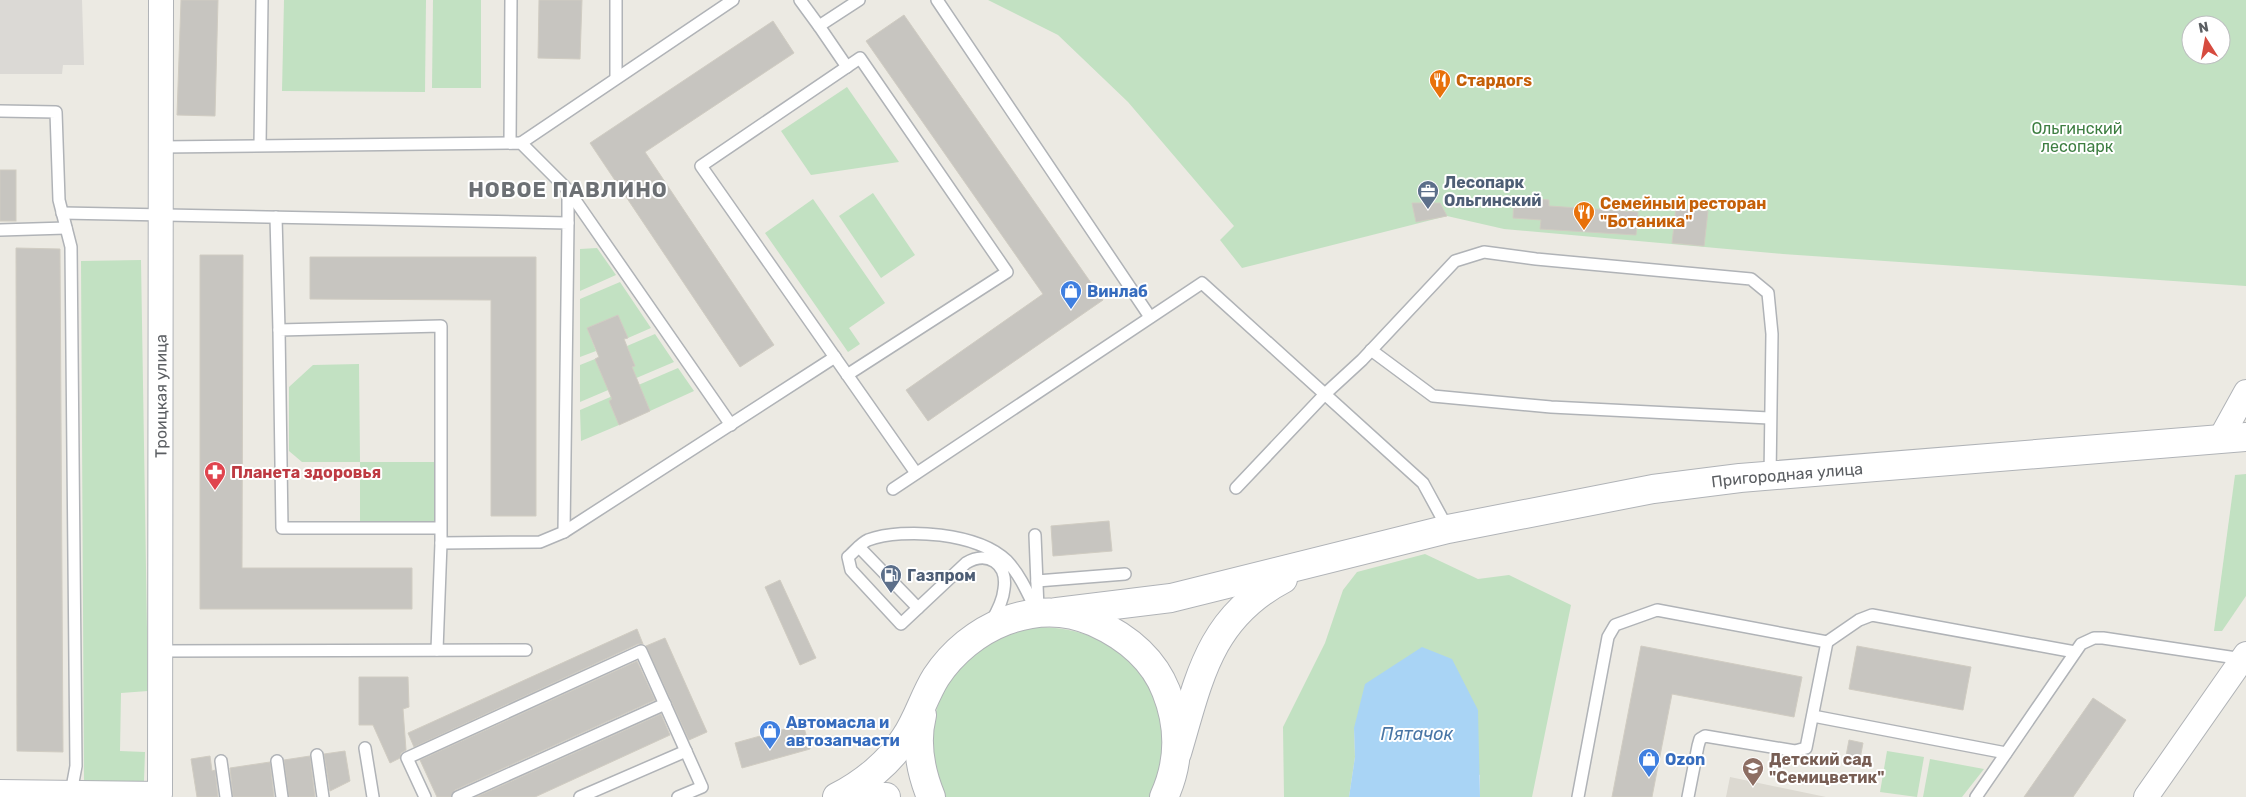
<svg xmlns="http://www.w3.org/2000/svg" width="2246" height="797" font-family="Rubik,sans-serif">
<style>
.industrial{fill:#dbd9d5}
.education{fill:#dcd9d1}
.green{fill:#c2e1c2;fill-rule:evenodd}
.water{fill:#a9d4f5}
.building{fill:#c7c5c0;stroke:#d0ccc2}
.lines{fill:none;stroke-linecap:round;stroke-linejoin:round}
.service-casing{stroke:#b0b3b7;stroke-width:14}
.minor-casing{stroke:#b0b3b7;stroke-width:26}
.tertiary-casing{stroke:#b0b3b7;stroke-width:30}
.secondary-casing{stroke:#afb2b6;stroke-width:30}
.service{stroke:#fff;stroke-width:11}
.minor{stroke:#fff;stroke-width:24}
.tertiary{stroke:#fff;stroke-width:28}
.secondary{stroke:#fff;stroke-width:28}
.labels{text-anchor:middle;stroke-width:4;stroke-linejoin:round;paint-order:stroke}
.food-label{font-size:16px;font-weight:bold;fill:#c56008;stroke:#fff;text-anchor:start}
.park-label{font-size:16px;fill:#3d7e41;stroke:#fff}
.service-label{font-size:16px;font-weight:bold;fill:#4e5e75;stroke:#fff;text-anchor:start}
.shop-label{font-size:16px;font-weight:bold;fill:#366cbe;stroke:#fff;text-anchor:start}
.street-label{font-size:16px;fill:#5b5e62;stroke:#fff}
.health-label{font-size:16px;font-weight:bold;fill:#be3a42;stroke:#fff;text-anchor:start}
.education-label{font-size:16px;font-weight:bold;fill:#785e54;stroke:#fff;text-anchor:start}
.water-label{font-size:18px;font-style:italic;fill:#4976a6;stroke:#fff}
.district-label{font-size:21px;font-weight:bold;letter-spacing:1px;fill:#6c7074;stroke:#fff}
</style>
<rect width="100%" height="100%" fill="#eceae3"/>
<path class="industrial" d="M0 0H82L84 65H63L62 74H0Z"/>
<path class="education" d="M1730 777 1826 797H1726Z"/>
<g class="green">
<path d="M284 0H426L425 92 282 91Z"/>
<path d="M433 0H481V88H432Z"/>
<path d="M988 0H2246V286L1783 254 1504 229 1447 216 1242 268 1220 240 1234 226 1128 102 1058 35ZM2191 25H2221V55H2191Z"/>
<path d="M847 87 899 162 811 175 781 131Z"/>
<path d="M873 193 915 255 881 278 839 216Z"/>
<path d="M813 199 885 303 849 328 860 344 848 352 765 233Z"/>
<path d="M597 248 616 275 580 291V249Z"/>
<path d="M141 260 148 691 121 693 120 751 145 752 144 781 84 782 81 261Z"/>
<path d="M620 282 651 328 628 338 618 315 587 328 596 351 580 357V299Z"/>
<path d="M655 334 674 362 580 402V365L595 359 604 379 635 366 627 346Z"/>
<path d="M359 364 360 462H437V523H360V462H302L289 451V387L313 365Z"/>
<path d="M678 368 694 391 650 411 640 388 609 401 619 425 581 441 580 410Z"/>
<path d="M2246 474V596L2222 631H2214L2235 475Z"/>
<path d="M1425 554 1478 579 1509 575 1571 605 1532 797H1480V775L1354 728 1355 757 1349 797H1284L1283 727 1325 643 1343 590 1357 572Z"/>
<path d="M1039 627C1136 628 1188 708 1150 797H945C911 714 950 641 1039 627Z"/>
<path d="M1887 751 1924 757 1917 797 1880 792Z"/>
<path d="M1930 759 1984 769 1962 797H1923Z"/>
</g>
<path class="water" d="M1422 647 1452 659 1478 710 1480 797H1349L1355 757 1354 728 1365 684Z"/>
<g class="building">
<path d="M181 0H218L215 116 177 115Z"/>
<path d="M539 0H582L580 59 538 58Z"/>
<path d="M904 15 1103 300 928 421 906 390 1043 294 866 41Z"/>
<path d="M773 21 794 53 645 152 774 345 740 367 590 143Z"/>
<rect x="0" y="170" width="16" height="51"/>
<path d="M1514 197 1549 200V206L1638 212 1636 235 1540 229 1541 220 1513 218Z"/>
<path d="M1412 203H1440L1447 216 1416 222Z"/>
<path d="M1676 208 1708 211 1704 246 1672 243Z"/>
<path d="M16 248 60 249 63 752 17 751Z"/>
<path d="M200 255H243L242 568H412V609H200Z"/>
<path d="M310 257H536V516H491V300L310 299Z"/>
<path d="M618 315 628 338 624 339 635 366 632 367 650 411 619 425 609 401 612 399 595 359 599 357 587 328Z"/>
<path d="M1109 521 1112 551 1053 556 1051 526Z"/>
<path d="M780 580 816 658 800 665 765 587Z"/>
<path d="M637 629 643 644H638L414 747 408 733Z"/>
<path d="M665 638 707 732 689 740 646 646Z"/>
<path d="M1641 646 1802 677 1794 717 1672 694 1652 797H1612Z"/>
<path d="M1857 646 1971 667 1963 710 1849 689Z"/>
<path d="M637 661 655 700 455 790 451 797H437L420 760Z"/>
<path d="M359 677H408L409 707 403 709 406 750 401 753 400 758 390 763 373 725H359Z"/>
<path d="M2093 698 2126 720 2073 797H2024Z"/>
<path d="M661 714 670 735 535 797H476Z"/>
<path d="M803 724 810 749 742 768 735 743Z"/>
<path d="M1849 740 1863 743 1860 759 1846 756Z"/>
<path d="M345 751 350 781 330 791 324 754Z"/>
<path d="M210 756 212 771 215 770 218 797H197L191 759Z"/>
<path d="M310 756 315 797H289L284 760Z"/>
<path d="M270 762 274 797H233L230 768Z"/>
</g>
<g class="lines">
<g class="service-casing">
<g id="service">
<path d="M616 0V78"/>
<path d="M800 0 819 26 859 0"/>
<path d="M937 0 1150 317"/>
<path d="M819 26 847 67"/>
<path d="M0 111 56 112 59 200 71 247 76 766 71 793"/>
<path d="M510 143 511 0"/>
<path d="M521 143 733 0"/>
<path d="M260 145 262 0"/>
<path d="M161 147 521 143 568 190V223"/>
<path d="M568 190 731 425"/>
<path d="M62 213 568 223 564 532 540 542 441 543"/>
<path d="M276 217 279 330"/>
<path d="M0 230 66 228"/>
<path d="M1371 350 1433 396 1551 407 1769 418"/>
<path d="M847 375 1007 272 860 58 701 166 916 473"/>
<path d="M1236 488 1325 394 1362 360 1455 261 1484 252 1536 259 1751 279 1768 293 1772 334 1770 477"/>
<path d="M893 489 1202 283 1423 483 1448 529"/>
<path d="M564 532 835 357"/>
<path d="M1035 535 1038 609"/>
<path d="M859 547 918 608"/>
<path d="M1037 581 1125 574"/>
<path d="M991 622C997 612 1003 601 1004 589 1008 564 988 550 966 563L901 624 851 570 848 557C854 552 861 543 868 540 904 527 979 533 1007 561 1021 576 1029 596 1038 614"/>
<path d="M1827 642 1859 620 1872 615 2075 652"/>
<path d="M437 650 441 543V326L279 330 282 528H441"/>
<path d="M160 651 526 650"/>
<path d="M1813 716 2006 753"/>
<path d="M365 748 373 797"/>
<path d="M317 755 323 797"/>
<path d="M221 761 226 797"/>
<path d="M277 761 282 797"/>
<path d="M425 797 407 758 641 651 702 787 678 797"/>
<path d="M458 797 665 704"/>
<path d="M580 797 686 751"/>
<path d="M1578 797 1608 637 1615 625 1657 610 1827 642 1806 748 1795 751 1705 736 1700 739 1698 746 1688 797"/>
<path d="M1976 797 2081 644 2094 638H2103L2243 659"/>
</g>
</g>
<g class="minor-casing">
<g id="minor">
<path d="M2220 439 2246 392"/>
<path id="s1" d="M0 792 160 794 161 0"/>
<path d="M2146 797 2246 654"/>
</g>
</g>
<g class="tertiary-casing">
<g id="tertiary">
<path id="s2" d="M1057 612 1171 598 1448 529 1653 489 1740 478 2246 437"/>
<path d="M1177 753C1199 679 1209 618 1283 579"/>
</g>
</g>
<g class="secondary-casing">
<g id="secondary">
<path d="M922 715C915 743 920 770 931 797"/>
<path d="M837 797C863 784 890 762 905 738 918 719 924 696 936 677 969 627 1035 596 1094 622 1125 636 1153 658 1166 691 1180 726 1180 762 1164 797"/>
<path d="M865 797H886"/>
</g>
</g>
<use href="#service" class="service"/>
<use href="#minor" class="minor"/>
<use href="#tertiary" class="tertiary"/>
<use href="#secondary" class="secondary"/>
</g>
<defs>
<g id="restaurant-pin" transform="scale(1.125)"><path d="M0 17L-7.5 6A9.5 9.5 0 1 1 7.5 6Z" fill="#e8710a" stroke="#fff"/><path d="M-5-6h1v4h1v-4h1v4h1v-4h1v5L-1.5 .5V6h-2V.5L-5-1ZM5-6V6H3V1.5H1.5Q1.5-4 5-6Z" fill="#fff"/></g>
<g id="office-pin" transform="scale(1.125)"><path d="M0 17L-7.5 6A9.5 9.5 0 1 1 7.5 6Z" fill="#5c6f8a" stroke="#fff"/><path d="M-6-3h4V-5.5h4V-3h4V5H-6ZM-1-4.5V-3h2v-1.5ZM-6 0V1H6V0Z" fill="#fff"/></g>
<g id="shop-pin" transform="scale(1.125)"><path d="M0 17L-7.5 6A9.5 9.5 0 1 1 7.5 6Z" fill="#3f7fe0" stroke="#fff"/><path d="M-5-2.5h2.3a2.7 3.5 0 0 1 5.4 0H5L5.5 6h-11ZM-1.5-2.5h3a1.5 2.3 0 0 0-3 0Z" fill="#fff"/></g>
<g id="pharmacy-pin" transform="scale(1.125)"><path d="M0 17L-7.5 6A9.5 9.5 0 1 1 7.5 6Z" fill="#e0444e" stroke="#fff"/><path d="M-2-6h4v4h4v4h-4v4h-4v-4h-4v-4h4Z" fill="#fff"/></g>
<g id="fuel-pin" transform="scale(1.125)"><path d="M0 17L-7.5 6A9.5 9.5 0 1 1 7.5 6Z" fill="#5c6f8a" stroke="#fff"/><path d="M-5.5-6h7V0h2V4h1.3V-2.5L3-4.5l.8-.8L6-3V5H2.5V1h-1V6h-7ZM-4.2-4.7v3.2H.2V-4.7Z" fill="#fff"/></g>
<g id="school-pin" transform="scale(1.125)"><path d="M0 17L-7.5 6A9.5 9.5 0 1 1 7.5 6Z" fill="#8d6e63" stroke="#fff"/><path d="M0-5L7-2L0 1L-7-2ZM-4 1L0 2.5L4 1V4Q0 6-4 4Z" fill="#fff"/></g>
</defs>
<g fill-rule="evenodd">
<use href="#restaurant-pin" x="1440" y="80"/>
<use href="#office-pin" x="1428" y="191"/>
<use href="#restaurant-pin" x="1584" y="212"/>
<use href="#shop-pin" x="1071" y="291"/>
<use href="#pharmacy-pin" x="215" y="472"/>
<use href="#fuel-pin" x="891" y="575"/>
<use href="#shop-pin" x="770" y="731"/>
<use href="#shop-pin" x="1649" y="759"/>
<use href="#school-pin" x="1753" y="768"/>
</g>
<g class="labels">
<g class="food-label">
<text x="1456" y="86">Стардогs</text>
<text x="1600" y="209">Семейный ресторан<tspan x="1600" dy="18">"Ботаника"</tspan></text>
</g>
<g class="park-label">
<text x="2077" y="134">Ольгинский<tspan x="2077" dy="18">лесопарк</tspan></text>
</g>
<g class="service-label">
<text x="1444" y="188">Лесопарк<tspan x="1444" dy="18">Ольгинский</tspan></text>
<text x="907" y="581">Газпром</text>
</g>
<g class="shop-label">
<text x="1087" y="297">Винлаб</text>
<text x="786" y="728">Автомасла и<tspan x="786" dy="18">автозапчасти</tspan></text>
<text x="1665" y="765">Ozon</text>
</g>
<g class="street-label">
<text dy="6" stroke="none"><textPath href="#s1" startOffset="558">Троицкая улица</textPath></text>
<text dy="6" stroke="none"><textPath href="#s2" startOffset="744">Пригородная улица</textPath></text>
</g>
<g class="health-label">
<text x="231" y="478">Планета здоровья</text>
</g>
<g class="education-label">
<text x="1769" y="765">Детский сад<tspan x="1769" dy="18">"Семицветик"</tspan></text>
</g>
<g class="water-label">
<text x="1417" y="740">Пятачок</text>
</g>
<g class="district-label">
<text x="568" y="197">НОВОЕ ПАВЛИНО</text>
</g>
</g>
<g transform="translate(2206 40) rotate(349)"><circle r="24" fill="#ffffff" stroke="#bdbfc0"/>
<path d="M0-4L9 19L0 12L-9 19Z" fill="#d64b3f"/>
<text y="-8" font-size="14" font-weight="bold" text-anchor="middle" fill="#5b5e62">N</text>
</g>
</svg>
